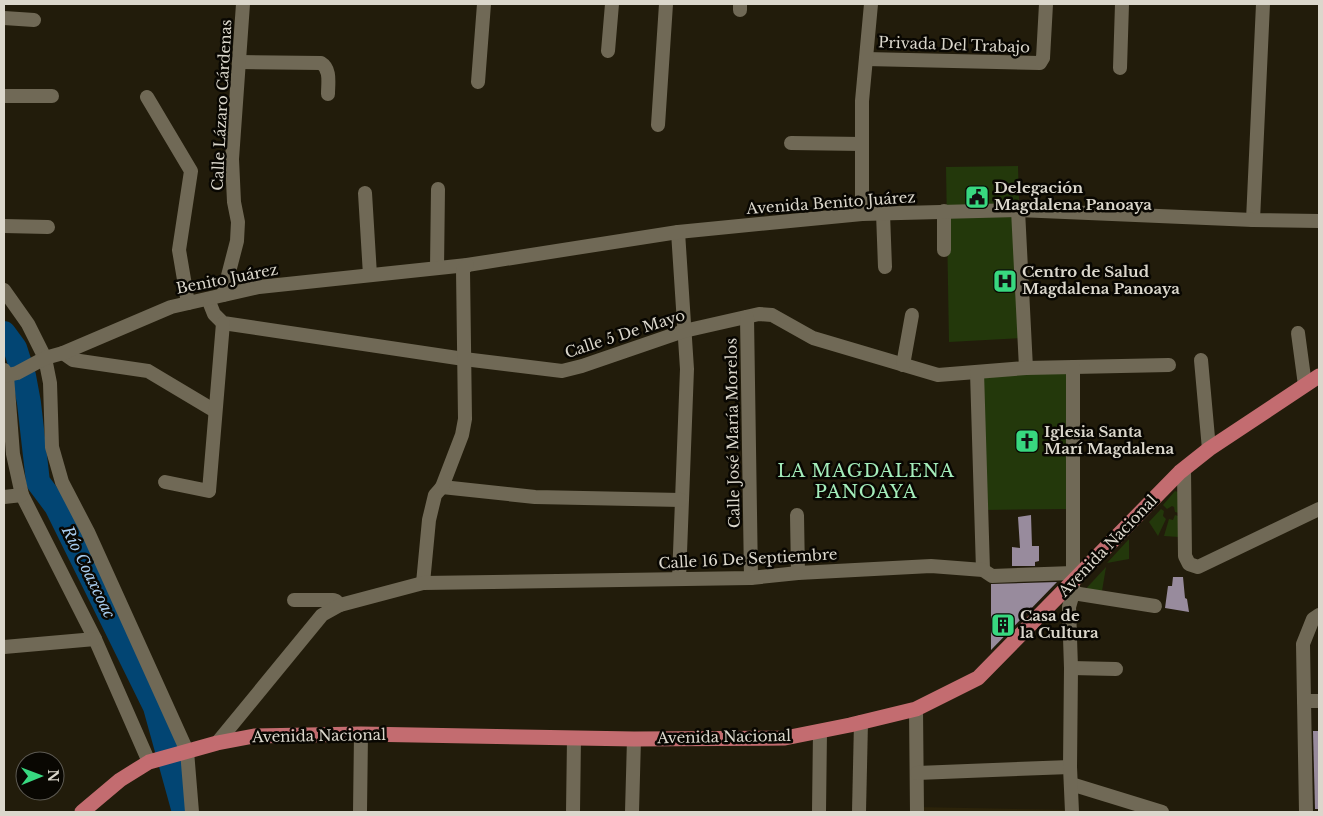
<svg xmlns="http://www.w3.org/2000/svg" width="1323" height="816" font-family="'Libre Baskerville',serif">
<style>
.built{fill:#2c230a}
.green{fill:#23380b}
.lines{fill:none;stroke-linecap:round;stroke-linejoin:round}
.river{stroke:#024573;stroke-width:24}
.building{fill:#988b9d}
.minor{stroke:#706956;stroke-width:14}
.major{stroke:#c36c70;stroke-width:15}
.labels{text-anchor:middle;stroke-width:5;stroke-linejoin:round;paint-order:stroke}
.street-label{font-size:15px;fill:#dbd7cc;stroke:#090702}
.poi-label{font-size:15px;font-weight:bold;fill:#dbd7cc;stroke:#090702;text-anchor:start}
.water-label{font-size:16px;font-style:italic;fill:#a8ccee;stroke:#090702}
.quarter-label{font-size:18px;letter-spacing:1px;fill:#a4edbb;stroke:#090702}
</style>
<rect width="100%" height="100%" fill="#221c0b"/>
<path class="built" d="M917 807 1072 810V812H917Z"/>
<g class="green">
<path d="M1018 166 1023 338 949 342 946 167Z"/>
<path d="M1069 370V509L982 510 980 373Z"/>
<path d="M1175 491 1178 492 1179 513 1175 512 1174 507 1172 506 1167 509 1163 505Z"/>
<path d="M1161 509 1164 511 1163 516 1166 519 1158 536 1149 522Z"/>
<path d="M1175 515 1178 516 1179 537 1164 536 1169 519 1173 520Z"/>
<path d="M1129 539V559L1107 563Z"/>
<path d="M1106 567 1101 597 1081 594Z"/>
</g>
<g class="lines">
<path class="river" d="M4 333 15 348 24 376 29 403 38 482 56 506 155 707 184 812"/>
</g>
<g class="building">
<path d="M1031 515 1032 546H1039V561L1035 562V566H1012V547L1020 548 1018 517Z"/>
<path d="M1173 577H1183L1185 598 1187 599 1189 612 1165 608 1168 586H1172Z"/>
<path d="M1057 582 991 650V584Z"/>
<path d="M1313 731H1319V809H1315Z"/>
</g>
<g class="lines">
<g class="minor">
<path d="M740 10V4"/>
<path d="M4 18 34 20"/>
<path d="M608 51 612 4"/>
<path d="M866 59 1040 63 1043 58 1046 4"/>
<path d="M239 62 321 63C331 69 328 83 328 94"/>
<path d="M1120 68 1122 4"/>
<path d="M478 82 484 4"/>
<path d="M4 96H52"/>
<path d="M147 97 191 171 179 250 188 303"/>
<path d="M658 125 666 4"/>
<path d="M791 143 862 144"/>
<path d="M365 193 370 275"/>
<path d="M1018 210 1026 368"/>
<path d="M944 211V250"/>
<path d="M883 213 885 267"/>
<path d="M862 214V101L871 4"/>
<path d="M1253 220 1263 4"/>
<path d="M4 226 48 227"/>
<path d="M678 232 687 369 679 579"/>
<path d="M437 268 438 189"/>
<path d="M4 290 28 324 45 358 50 383 52 447 62 482 88 532 187 751 192 812"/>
<path d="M223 295 237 241 238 222 234 202 232 159 243 4"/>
<path d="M208 299 214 314 223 323 464 359 562 371 582 366 684 331 759 314 772 315 813 338 938 375 1026 368 1169 365"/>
<path d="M747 317 751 578"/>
<path d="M1298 333 1305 385"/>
<path d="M63 353 73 360 148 371 215 411"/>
<path d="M1201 360 1209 449"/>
<path d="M903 365 912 315"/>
<path d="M4 370 7 376 13 454 22 495 95 639 149 762"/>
<path d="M977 372 983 570"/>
<path d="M4 376 17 373 45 358 63 353 171 307 259 287 467 265 678 232 862 214 1018 210 1253 220 1319 221"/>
<path d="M1184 470 1185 556 1189 564 1198 567 1319 509"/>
<path d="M165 482 209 491 223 323"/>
<path d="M442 487 535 497 681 500"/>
<path d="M4 497 22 495"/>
<path d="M797 515 798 573"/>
<path d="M423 583 429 520 435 495 442 487 462 435 465 419 463 270 467 265"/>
<path d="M1073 593 1155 606"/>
<path d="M294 600H333L336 601 340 605"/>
<path d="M4 647 95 639"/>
<path d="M1071 668 1116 669"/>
<path d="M1304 701H1319"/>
<path d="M916 709 917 812"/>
<path d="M217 743 322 615 340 605 423 583 751 578 798 573 931 566 983 570 992 576 1073 573"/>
<path d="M917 773 1070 767"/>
<path d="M1071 784 1162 812"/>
<path d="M360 812 361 734"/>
<path d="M573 812 574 738"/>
<path d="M632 812 634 739"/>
<path d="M819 812 820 731"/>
<path d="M859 812 861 722"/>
<path d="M1072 812 1070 767 1071 668 1069 607 1073 593V367"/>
<path d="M1306 812 1303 644 1313 619 1319 615"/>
</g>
<path class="major" d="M82 812 120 780 149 762 217 743 254 736 361 734 634 739 785 738 850 725 916 709 978 678 1180 472 1209 449 1319 376"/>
</g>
<defs>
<g id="civic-square" transform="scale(1.25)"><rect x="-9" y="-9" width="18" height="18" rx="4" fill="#38d880" stroke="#090702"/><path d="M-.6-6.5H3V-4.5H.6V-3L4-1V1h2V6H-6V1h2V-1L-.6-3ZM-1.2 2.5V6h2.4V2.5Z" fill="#111"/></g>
<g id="hospital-square" transform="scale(1.25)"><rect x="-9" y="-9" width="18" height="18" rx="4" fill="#38d880" stroke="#090702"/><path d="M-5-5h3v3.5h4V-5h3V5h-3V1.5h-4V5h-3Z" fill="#111"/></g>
<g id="church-square" transform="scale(1.25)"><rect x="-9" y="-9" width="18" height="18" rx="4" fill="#38d880" stroke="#090702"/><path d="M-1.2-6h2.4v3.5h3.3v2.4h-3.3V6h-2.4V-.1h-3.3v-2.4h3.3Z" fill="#111"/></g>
<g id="building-square" transform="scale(1.25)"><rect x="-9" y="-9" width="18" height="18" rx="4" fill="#38d880" stroke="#090702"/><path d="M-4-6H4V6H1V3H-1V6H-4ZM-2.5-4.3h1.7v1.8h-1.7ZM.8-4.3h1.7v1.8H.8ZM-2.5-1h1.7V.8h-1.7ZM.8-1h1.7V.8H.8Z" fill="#111"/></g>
</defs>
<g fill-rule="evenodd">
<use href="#civic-square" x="977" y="197"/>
<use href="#hospital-square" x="1005" y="281"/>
<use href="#church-square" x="1027" y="441"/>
<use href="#building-square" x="1003" y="625"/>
</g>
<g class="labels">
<g class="street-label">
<text transform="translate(954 45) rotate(2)" y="5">Privada Del Trabajo</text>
<text transform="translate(222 105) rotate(-87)" y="5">Calle Lázaro Cárdenas</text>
<text transform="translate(831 203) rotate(-4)" y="5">Avenida Benito Juárez</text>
<text transform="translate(227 279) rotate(-11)" y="5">Benito Juárez</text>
<text transform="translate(625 334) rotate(-18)" y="5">Calle 5 De Mayo</text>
<text transform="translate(733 433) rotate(-91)" y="5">Calle José María Morelos</text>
<text transform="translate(1108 546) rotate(-46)" y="5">Avenida Nacional</text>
<text transform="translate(748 559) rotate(-3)" y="5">Calle 16 De Septiembre</text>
<text transform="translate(319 736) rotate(-1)" y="5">Avenida Nacional</text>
<text transform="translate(724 737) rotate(-1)" y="5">Avenida Nacional</text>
</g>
<g class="poi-label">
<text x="994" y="193">Delegación<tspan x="994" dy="17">Magdalena Panoaya</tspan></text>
<text x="1022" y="277">Centro de Salud<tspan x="1022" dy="17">Magdalena Panoaya</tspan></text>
<text x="1044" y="437">Iglesia Santa<tspan x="1044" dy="17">Marí Magdalena</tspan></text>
<text x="1020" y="621">Casa de<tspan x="1020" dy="17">la Cultura</tspan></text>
</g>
<g class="water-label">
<text transform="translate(89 572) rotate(64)" y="6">Río Coaxcoac</text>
</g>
<g class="quarter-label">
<text x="866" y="477">LA MAGDALENA<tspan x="866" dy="21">PANOAYA</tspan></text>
</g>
</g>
<rect width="1323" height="816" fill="none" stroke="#dbd7cc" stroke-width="10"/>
<g transform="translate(40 776) rotate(89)"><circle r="24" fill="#090702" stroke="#5d5a53"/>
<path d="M0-4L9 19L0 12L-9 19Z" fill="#38d880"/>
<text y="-8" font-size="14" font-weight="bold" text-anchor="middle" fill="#dbd7cc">N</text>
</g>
</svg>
